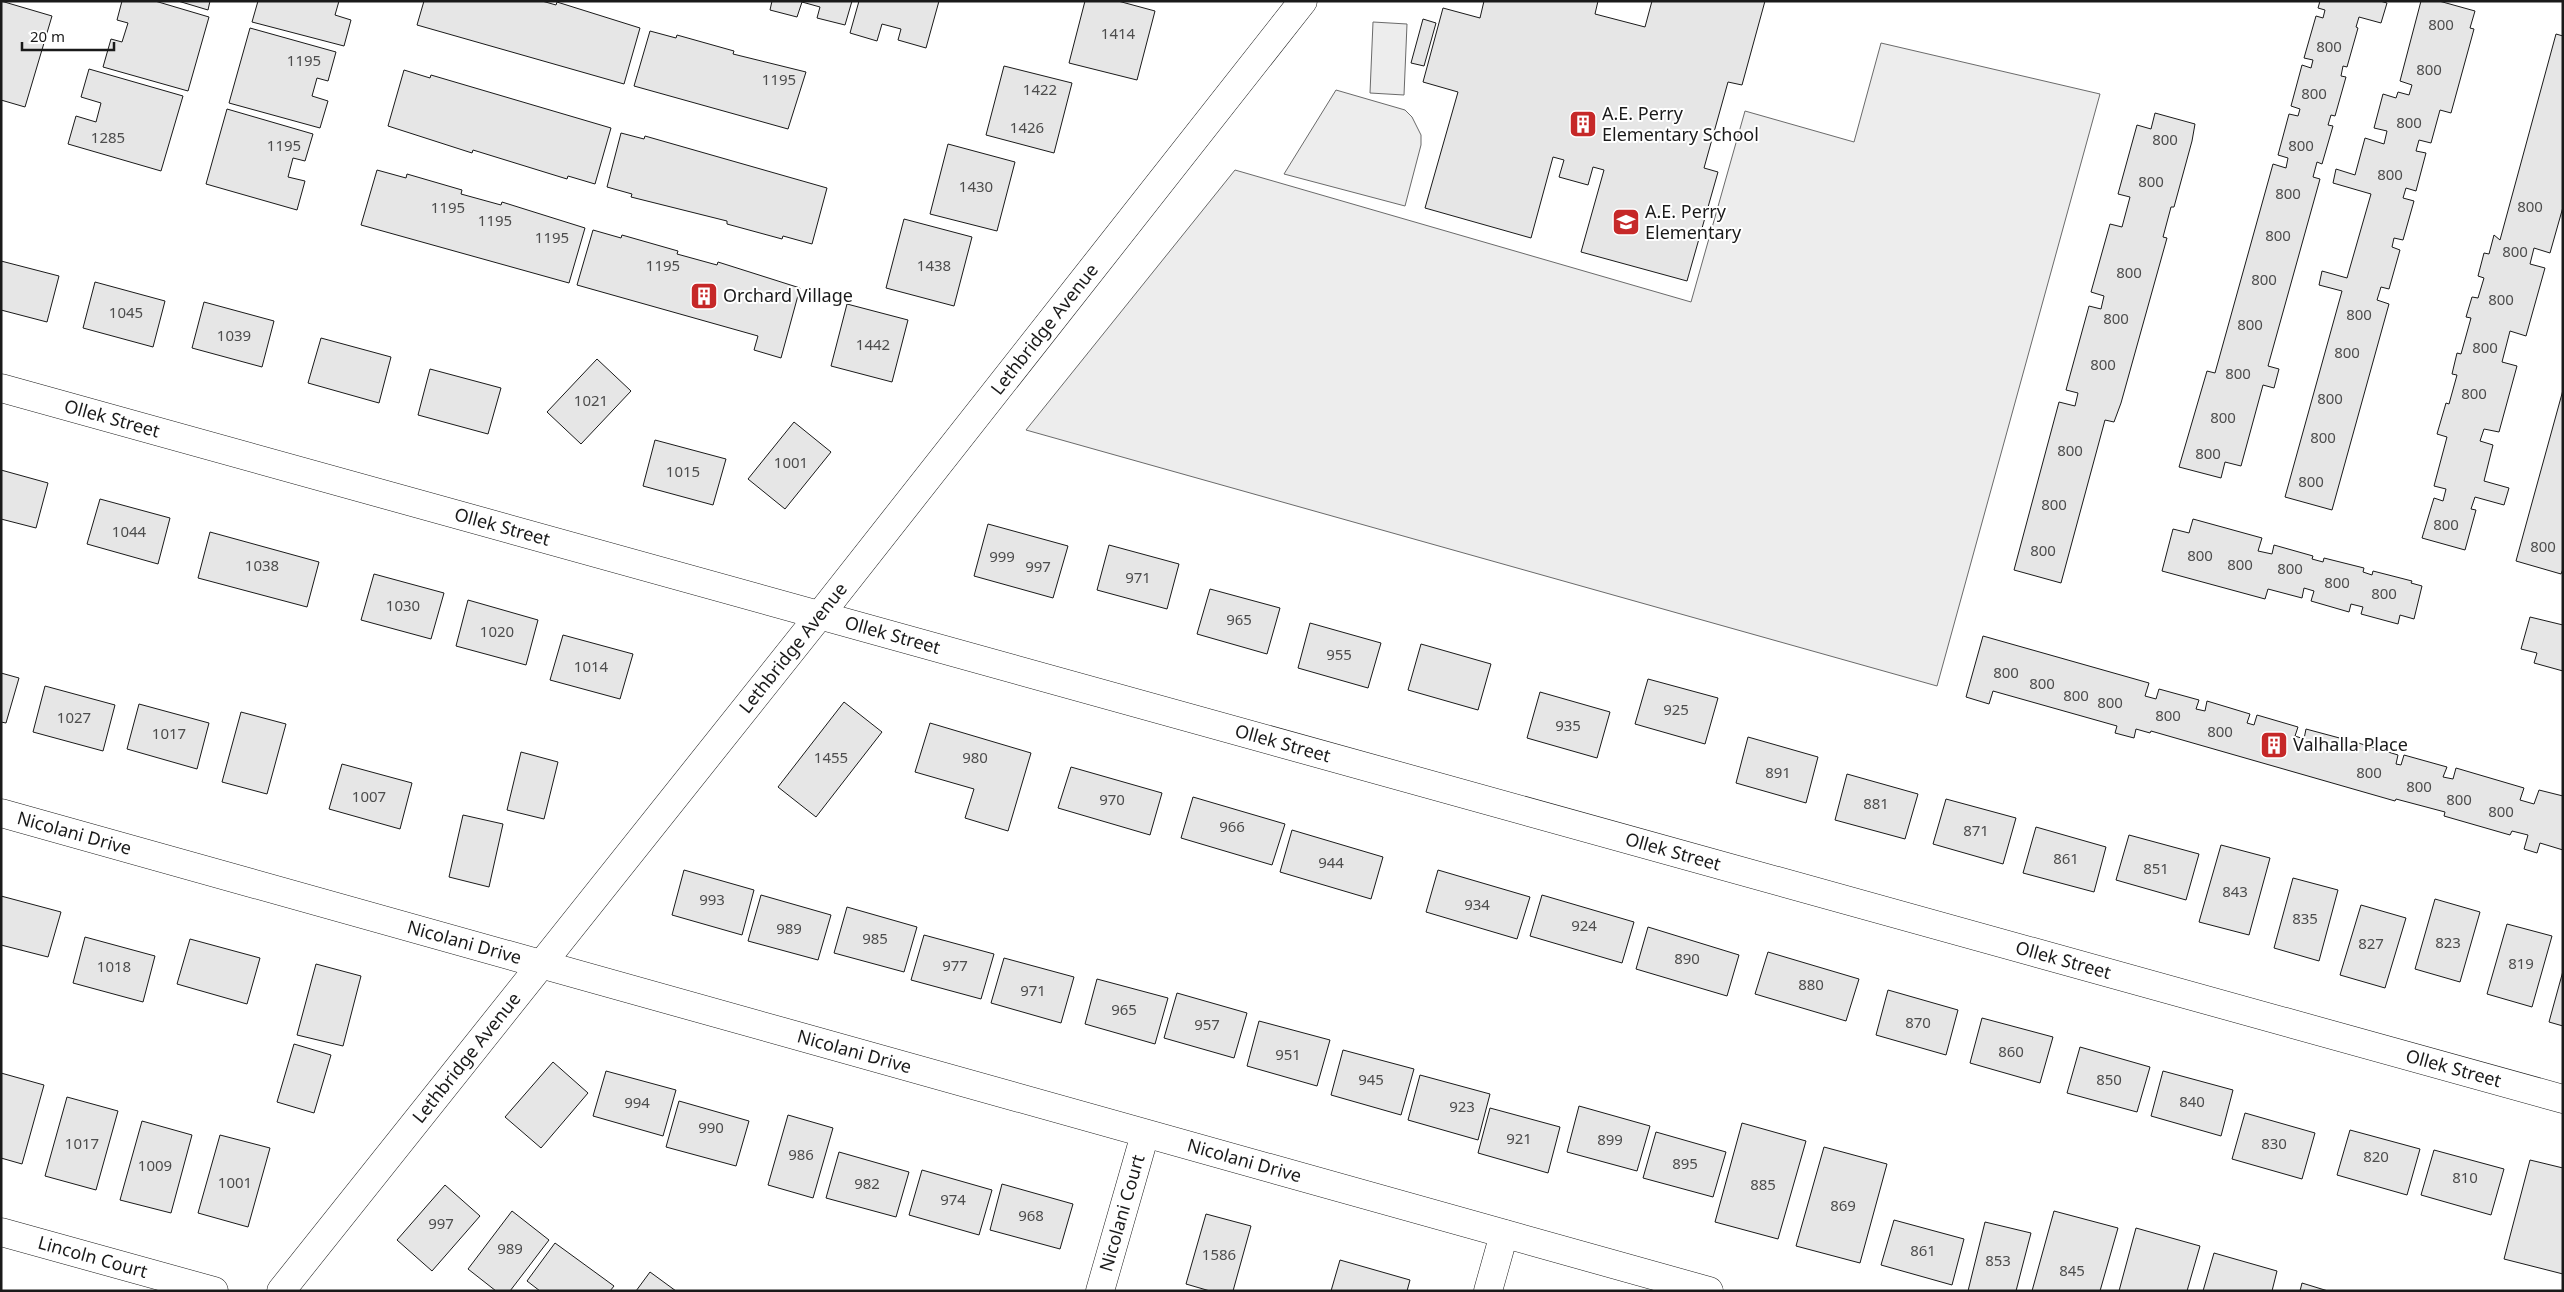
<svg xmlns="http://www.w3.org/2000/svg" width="2564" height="1292" font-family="'Noto Sans',sans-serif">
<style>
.built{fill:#ededed;stroke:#6a6a6a}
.building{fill:#e6e6e6;stroke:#1a1a1a}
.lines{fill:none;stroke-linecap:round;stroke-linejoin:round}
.minor-casing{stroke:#1a1a1a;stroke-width:29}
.minor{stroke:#fff;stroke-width:28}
.labels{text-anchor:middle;stroke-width:4;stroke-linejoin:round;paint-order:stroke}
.number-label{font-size:15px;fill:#4d4d4d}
.poi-label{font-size:18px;fill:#1a1a1a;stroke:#fff;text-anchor:start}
.street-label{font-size:18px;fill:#1a1a1a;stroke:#fff}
</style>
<rect width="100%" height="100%" fill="#fff"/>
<g class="built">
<path d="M1373 22 1407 24 1404 95 1370 93Z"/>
<path d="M1881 43 2100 94 1937 686 1026 430 1235 170 1691 302 1745 111 1854 142Z"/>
<path d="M1336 90 1405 110 1412 117 1421 135V145L1405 206 1284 174Z"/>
</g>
<g class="building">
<path d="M1 1 52 16 25 107 1 100Z"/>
<path d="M122 1H155L209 17 188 91 103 67 111 39 122 42 128 23 117 20Z"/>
<path d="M178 1H210L208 10Z"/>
<path d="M258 1H339L335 15 351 20 344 46 252 22Z"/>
<path d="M424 1H542L556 5 557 2 640 28 624 84 417 25Z"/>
<path d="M772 1H852L845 25 817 18 820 7 802 2 797 17 770 10Z"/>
<path d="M859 1H939L926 48 898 40 901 29 882 24 877 41 850 33Z"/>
<path d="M1085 1H1118L1155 11 1137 80 1069 63Z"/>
<path d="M1484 1H1598L1595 14 1645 27 1652 1H1765L1742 85 1728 82 1704 168 1718 172 1687 281 1581 252 1604 170 1593 167 1588 185 1559 177 1564 160 1553 157 1531 238 1425 208 1458 92 1423 82 1443 8 1480 18Z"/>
<path d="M2320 1H2380L2387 3 2381 23 2359 17 2356 27 2358 28 2347 67 2343 66 2341 76 2346 77 2335 116 2331 115 2328 125 2333 126 2322 164 2317 162 2313 177 2320 179 2268 366 2279 369 2274 388 2263 385 2241 466 2225 462 2221 478 2179 467 2207 371 2215 373 2273 164 2286 168 2288 158 2278 155 2289 114 2298 116 2300 109 2291 106 2302 65 2311 68 2313 60 2304 58 2316 16 2323 18 2325 10 2318 8Z"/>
<path d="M2421 1H2439L2475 11 2470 28 2474 29 2451 113 2440 110 2431 143 2419 140 2416 151 2426 153 2416 191 2406 188 2403 198 2414 201 2403 240 2394 238 2392 247 2400 250 2389 289 2381 287 2377 300 2389 304 2332 510 2285 497 2342 291 2319 285 2322 271 2347 278 2371 194 2333 183 2336 169 2355 175 2365 138 2384 144 2387 131 2374 128 2383 94 2396 98 2398 92 2409 95 2412 85 2400 81Z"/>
<path d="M1423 19 1436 23 1424 66 1411 63Z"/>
<path d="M250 28 336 52 328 81 317 78 312 96 328 101 320 128 229 103Z"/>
<path d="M650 31 676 38 677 35 734 51 733 54 806 72 788 129 634 86Z"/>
<path d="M2556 34 2563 36V207L2550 253 2534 248 2530 264 2545 268 2526 336 2510 331 2502 362 2517 366 2499 432 2484 429 2480 441 2493 445 2484 481 2509 488 2504 505 2475 497 2471 509 2476 510 2465 550 2422 538 2434 498 2443 501 2446 489 2434 486 2447 437 2437 434 2446 403 2449 404 2457 375 2452 374 2457 353 2461 354 2471 318 2466 317 2472 297 2478 298 2484 278 2478 276 2484 253 2489 254 2494 235 2500 240Z"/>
<path d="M1004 66 1072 83 1054 153 986 135Z"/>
<path d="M89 69 183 96 161 171 68 144 76 116 96 122 101 103 81 97Z"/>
<path d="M404 70 430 78 431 75 611 128 595 184 568 176 567 179 473 150 472 153 388 126Z"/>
<path d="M227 109 313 134 305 161 293 158 288 177 305 181 297 210 206 184Z"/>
<path d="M2155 113 2195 124 2192 141 2174 207H2171L2163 237 2167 238 2121 403 2114 422 2105 420 2061 583 2014 570 2059 402 2075 406 2078 393 2066 390 2089 306 2101 309 2104 296 2091 292 2110 224 2122 227 2130 197 2118 194 2137 125 2151 129Z"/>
<path d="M621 133 644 139 645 136 827 188 812 244 783 236 782 239 727 224V221L631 197 632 194 607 187Z"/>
<path d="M948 144 1015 162 997 231 930 214Z"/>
<path d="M377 170 406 178 407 174 462 190 461 194 501 205 502 202 585 228 569 283 361 225Z"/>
<path d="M904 219 972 237 954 306 886 288Z"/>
<path d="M593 230 621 238 622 235 678 251 677 254 717 265 718 262 800 288 781 358 754 350 758 336 577 285Z"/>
<path d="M1 261 59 276 47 322 1 310Z"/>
<path d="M95 282 165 301 153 347 83 328Z"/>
<path d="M204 302 274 321 262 367 192 348Z"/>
<path d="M847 304 908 320 892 382 831 366Z"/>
<path d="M321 338 391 357 379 403 308 383Z"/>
<path d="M597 359 631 391 581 444 547 412Z"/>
<path d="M430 369 501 388 488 434 418 415Z"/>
<path d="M2563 390V569L2561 574 2516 561Z"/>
<path d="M794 422 831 452 785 509 748 479Z"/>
<path d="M655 440 726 459 713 505 643 486Z"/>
<path d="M1 470 48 483 36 528 1 519Z"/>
<path d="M100 499 170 518 158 564 87 544Z"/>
<path d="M2193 519 2262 538 2258 551 2272 554 2274 545 2313 556 2312 559 2323 562 2324 558 2364 568 2363 572 2372 575 2373 571 2412 581 2411 583 2422 586 2414 619 2400 615 2398 624 2361 614 2363 607 2351 604 2349 612 2311 601 2314 591 2304 588 2302 598 2268 589 2265 599 2162 571 2173 529 2189 533Z"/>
<path d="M988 524 1068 546 1053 598 974 576Z"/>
<path d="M210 532 319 562 307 607 198 578Z"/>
<path d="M1109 545 1179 564 1167 609 1097 590Z"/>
<path d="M374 574 444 593 431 639 361 620Z"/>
<path d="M1210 589 1280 608 1267 654 1197 634Z"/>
<path d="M468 600 538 620 526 665 456 646Z"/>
<path d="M2530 617 2563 625V671L2534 663 2537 653 2521 649Z"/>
<path d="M1310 623 1381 643 1368 688 1298 668Z"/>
<path d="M563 635 633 654 620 699 550 680Z"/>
<path d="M1983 636 2149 683 2145 696 2156 699 2159 689 2199 700 2196 709 2205 711 2207 701 2250 714 2247 723 2254 725 2257 715 2298 727 2295 736 2304 739 2306 729 2347 740 2345 748 2353 751 2355 742 2398 755 2396 764 2401 765 2404 755 2447 767 2443 777 2453 779 2456 768 2524 788 2520 800 2534 804 2539 790 2563 796V850L2540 843 2537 853 2524 849 2528 835 2512 831 2510 835 2444 816 2445 812 2396 799 2395 801 2151 731 2150 733 2136 729 2134 738 2115 733 2117 726 1993 691 1989 704 1966 697Z"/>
<path d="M1421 644 1491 664 1478 710 1408 690Z"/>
<path d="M1 673 19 678 6 723 1 722Z"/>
<path d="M1648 679 1718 698 1705 744 1635 724Z"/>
<path d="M45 686 115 705 103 751 33 732Z"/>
<path d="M1540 692 1610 712 1597 758 1527 738Z"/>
<path d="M844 702 882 732 816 817 778 787Z"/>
<path d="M139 704 209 723 197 769 127 749Z"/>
<path d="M241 712 286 724 267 794 222 782Z"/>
<path d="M930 723 1031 753 1008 831 965 818 974 789 915 772Z"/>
<path d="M1748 737 1818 757 1806 803 1736 783Z"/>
<path d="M521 752 558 762 544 819 507 810Z"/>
<path d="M342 764 412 783 400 829 329 809Z"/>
<path d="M1071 767 1162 793 1150 835 1058 808Z"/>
<path d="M1847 774 1918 794 1905 839 1835 820Z"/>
<path d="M1193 797 1285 824 1272 865 1181 838Z"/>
<path d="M1946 799 2016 818 2003 864 1933 844Z"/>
<path d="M463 815 503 824 489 887 449 877Z"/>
<path d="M2036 827 2106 847 2094 892 2023 873Z"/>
<path d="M1292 830 1383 857 1371 899 1280 872Z"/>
<path d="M2129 835 2199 854 2186 900 2116 880Z"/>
<path d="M2221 845 2270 858 2249 935 2199 922Z"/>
<path d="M684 870 754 890 742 935 672 915Z"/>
<path d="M1438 870 1530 897 1517 939 1426 912Z"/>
<path d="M2293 878 2338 890 2319 961 2274 948Z"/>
<path d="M761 895 831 915 818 960 748 941Z"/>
<path d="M1542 895 1634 922 1622 963 1530 936Z"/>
<path d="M1 896 61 912 48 957 1 945Z"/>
<path d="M2435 899 2480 912 2460 982 2415 969Z"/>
<path d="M2361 905 2406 918 2385 988 2340 975Z"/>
<path d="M847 907 917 927 904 972 834 953Z"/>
<path d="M2507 924 2552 936 2532 1007 2487 994Z"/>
<path d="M1648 927 1739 955 1727 996 1636 969Z"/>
<path d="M924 935 994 954 981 999 911 980Z"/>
<path d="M85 937 155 956 143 1002 73 983Z"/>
<path d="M190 939 260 958 247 1004 177 984Z"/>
<path d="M1768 952 1859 979 1846 1021 1755 994Z"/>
<path d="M1004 958 1074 977 1061 1023 991 1003Z"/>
<path d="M316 964 361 976 343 1046 297 1035Z"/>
<path d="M2563 971V1026L2549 1022Z"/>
<path d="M1097 979 1168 998 1155 1044 1085 1024Z"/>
<path d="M1888 990 1958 1010 1946 1055 1876 1035Z"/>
<path d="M1177 993 1247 1013 1234 1058 1164 1038Z"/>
<path d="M1982 1018 2053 1037 2040 1083 1970 1063Z"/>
<path d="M1259 1021 1330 1040 1317 1086 1247 1066Z"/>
<path d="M294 1044 331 1055 314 1113 277 1102Z"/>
<path d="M2080 1047 2150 1067 2137 1112 2067 1093Z"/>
<path d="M1343 1050 1414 1069 1401 1115 1331 1095Z"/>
<path d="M553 1062 588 1093 541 1148 505 1117Z"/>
<path d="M606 1071 676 1090 663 1136 593 1116Z"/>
<path d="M2163 1071 2233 1090 2221 1136 2151 1116Z"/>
<path d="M1 1073 44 1085 22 1164 1 1158Z"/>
<path d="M1420 1075 1490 1094 1478 1140 1408 1120Z"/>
<path d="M67 1097 118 1111 96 1190 45 1176Z"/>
<path d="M679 1101 749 1121 736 1166 666 1147Z"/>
<path d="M1579 1106 1650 1126 1637 1171 1567 1152Z"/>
<path d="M1490 1108 1560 1127 1548 1173 1478 1153Z"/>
<path d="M2245 1113 2315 1133 2302 1179 2232 1159Z"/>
<path d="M788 1115 833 1128 813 1198 768 1185Z"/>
<path d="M142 1121 192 1135 171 1213 120 1200Z"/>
<path d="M1742 1123 1806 1141 1778 1239 1715 1222Z"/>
<path d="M2350 1130 2420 1149 2407 1195 2337 1175Z"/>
<path d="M1656 1132 1726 1152 1713 1197 1643 1178Z"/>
<path d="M220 1135 270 1148 248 1227 198 1213Z"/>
<path d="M1824 1147 1887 1164 1860 1263 1796 1246Z"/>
<path d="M2434 1150 2504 1169 2491 1215 2421 1195Z"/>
<path d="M839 1152 909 1172 896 1217 826 1198Z"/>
<path d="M2530 1160 2563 1168V1274L2504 1259Z"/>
<path d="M922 1170 992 1190 979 1235 909 1215Z"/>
<path d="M1002 1184 1073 1204 1060 1249 990 1230Z"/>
<path d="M445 1185 480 1216 432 1271 397 1240Z"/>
<path d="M512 1211 549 1240 510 1291H496L468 1269Z"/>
<path d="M2054 1211 2118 1228 2100 1291H2032Z"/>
<path d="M1206 1214 1251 1226 1233 1291H1210L1186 1284Z"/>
<path d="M1894 1220 1964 1239 1952 1285 1881 1265Z"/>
<path d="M1985 1222 2031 1233 2016 1291H1968Z"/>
<path d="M2136 1228 2200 1246 2187 1291H2119Z"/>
<path d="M555 1243 614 1286 610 1291H540L527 1281Z"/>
<path d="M2214 1253 2277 1271 2272 1291H2203Z"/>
<path d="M1340 1260 1410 1280 1407 1291H1331Z"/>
<path d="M650 1272 676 1291H636Z"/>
<path d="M2302 1283 2328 1291H2300Z"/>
</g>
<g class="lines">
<g class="minor-casing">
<g id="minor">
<path id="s1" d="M1 388 2563 1099"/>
<path id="s2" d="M1 813 1709 1291"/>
<path id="s3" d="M1 1232 214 1291"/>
<path id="s4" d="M281 1291 819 616 1303 1"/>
<path id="s5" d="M1100 1291 1145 1134"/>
<path d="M1488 1291 1504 1234"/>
</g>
</g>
<use href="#minor" class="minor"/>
</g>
<defs>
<g id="building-square" transform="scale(1.4375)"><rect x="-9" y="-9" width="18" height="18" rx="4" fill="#c62828" stroke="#fff"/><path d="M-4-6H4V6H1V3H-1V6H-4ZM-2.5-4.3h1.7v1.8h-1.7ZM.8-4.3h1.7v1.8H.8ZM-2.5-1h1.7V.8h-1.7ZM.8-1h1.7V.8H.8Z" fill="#fff"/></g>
<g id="school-square" transform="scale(1.4375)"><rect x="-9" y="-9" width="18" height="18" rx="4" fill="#c62828" stroke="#fff"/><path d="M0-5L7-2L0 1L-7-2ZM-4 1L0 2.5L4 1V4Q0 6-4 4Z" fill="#fff"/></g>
</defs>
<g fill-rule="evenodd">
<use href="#building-square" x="1583" y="124"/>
<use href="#school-square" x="1626" y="222"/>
<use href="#building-square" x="704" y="296"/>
<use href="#building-square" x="2274" y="745"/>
</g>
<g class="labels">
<g class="number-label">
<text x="2441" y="30">800</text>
<text x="1118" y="39">1414</text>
<text x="2329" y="52">800</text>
<text x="304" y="66">1195</text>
<text x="2429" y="75">800</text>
<text x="779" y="85">1195</text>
<text x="1040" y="95">1422</text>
<text x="2314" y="99">800</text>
<text x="2409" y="128">800</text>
<text x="1027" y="133">1426</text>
<text x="108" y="143">1285</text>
<text x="2165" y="145">800</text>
<text x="284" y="151">1195</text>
<text x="2301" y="151">800</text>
<text x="2390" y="180">800</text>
<text x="2151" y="187">800</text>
<text x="976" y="192">1430</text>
<text x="2288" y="199">800</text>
<text x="2530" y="212">800</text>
<text x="448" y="213">1195</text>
<text x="495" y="226">1195</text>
<text x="2278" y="241">800</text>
<text x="552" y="243">1195</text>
<text x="2515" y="257">800</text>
<text x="663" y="271">1195</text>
<text x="934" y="271">1438</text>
<text x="2129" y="278">800</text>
<text x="2264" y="285">800</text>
<text x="2501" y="305">800</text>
<text x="126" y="318">1045</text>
<text x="2359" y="320">800</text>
<text x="2116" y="324">800</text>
<text x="2250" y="330">800</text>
<text x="234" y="341">1039</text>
<text x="873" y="350">1442</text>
<text x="2485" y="353">800</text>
<text x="2347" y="358">800</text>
<text x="2103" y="370">800</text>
<text x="2238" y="379">800</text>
<text x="2474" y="399">800</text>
<text x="2330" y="404">800</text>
<text x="591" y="406">1021</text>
<text x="2223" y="423">800</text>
<text x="2323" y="443">800</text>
<text x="2070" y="456">800</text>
<text x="2208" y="459">800</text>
<text x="791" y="468">1001</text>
<text x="683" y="477">1015</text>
<text x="2311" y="487">800</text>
<text x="2054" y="510">800</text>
<text x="2446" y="530">800</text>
<text x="129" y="537">1044</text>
<text x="2543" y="552">800</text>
<text x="2043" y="556">800</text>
<text x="2200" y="561">800</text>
<text x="1002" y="562">999</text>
<text x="2240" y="570">800</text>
<text x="262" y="571">1038</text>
<text x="1038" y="572">997</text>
<text x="2290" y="574">800</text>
<text x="1138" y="583">971</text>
<text x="2337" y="588">800</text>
<text x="2384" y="599">800</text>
<text x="403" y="611">1030</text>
<text x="1239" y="625">965</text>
<text x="497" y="637">1020</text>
<text x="1339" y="660">955</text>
<text x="591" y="672">1014</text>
<text x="2006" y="678">800</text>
<text x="2042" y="689">800</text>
<text x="2076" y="701">800</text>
<text x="2110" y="708">800</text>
<text x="1676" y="715">925</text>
<text x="2168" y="721">800</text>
<text x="74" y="723">1027</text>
<text x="1568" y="731">935</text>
<text x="2220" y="737">800</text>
<text x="169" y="739">1017</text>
<text x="831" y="763">1455</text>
<text x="975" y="763">980</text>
<text x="1778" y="778">891</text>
<text x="2369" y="778">800</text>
<text x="2419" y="792">800</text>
<text x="369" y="802">1007</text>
<text x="1112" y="805">970</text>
<text x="2459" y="805">800</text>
<text x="1876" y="809">881</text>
<text x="2501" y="817">800</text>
<text x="1232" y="832">966</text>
<text x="1976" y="836">871</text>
<text x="2066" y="864">861</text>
<text x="1331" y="868">944</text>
<text x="2156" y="874">851</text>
<text x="2235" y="897">843</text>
<text x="712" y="905">993</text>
<text x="1477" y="910">934</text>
<text x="2305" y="924">835</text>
<text x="1584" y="931">924</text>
<text x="789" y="934">989</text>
<text x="875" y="944">985</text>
<text x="2448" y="948">823</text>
<text x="2371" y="949">827</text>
<text x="1687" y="964">890</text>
<text x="2521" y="969">819</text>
<text x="955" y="971">977</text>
<text x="114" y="972">1018</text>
<text x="1811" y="990">880</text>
<text x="1033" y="996">971</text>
<text x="1124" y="1015">965</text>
<text x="1918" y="1028">870</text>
<text x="1207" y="1030">957</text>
<text x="2011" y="1057">860</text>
<text x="1288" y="1060">951</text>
<text x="1371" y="1085">945</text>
<text x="2109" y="1085">850</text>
<text x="2192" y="1107">840</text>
<text x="637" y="1108">994</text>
<text x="1462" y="1112">923</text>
<text x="711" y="1133">990</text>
<text x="1519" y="1144">921</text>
<text x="1610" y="1145">899</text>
<text x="82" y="1149">1017</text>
<text x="2274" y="1149">830</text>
<text x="801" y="1160">986</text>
<text x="2376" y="1162">820</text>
<text x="1685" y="1169">895</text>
<text x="155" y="1171">1009</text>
<text x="2465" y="1183">810</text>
<text x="235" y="1188">1001</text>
<text x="867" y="1189">982</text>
<text x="1763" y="1190">885</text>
<text x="953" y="1205">974</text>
<text x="1843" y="1211">869</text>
<text x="1031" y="1221">968</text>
<text x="441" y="1229">997</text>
<text x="510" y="1254">989</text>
<text x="1923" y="1256">861</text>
<text x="1219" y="1260">1586</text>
<text x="1998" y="1266">853</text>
<text x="2072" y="1276">845</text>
</g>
<g class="poi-label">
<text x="1602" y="120">A.E. Perry<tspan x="1602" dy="21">Elementary School</tspan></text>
<text x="1645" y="218">A.E. Perry<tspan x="1645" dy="21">Elementary</tspan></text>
<text x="723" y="302">Orchard Village</text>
<text x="2293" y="751">Valhalla Place</text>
</g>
<g class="street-label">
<text dy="6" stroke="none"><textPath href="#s4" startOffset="1228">Lethbridge Avenue</textPath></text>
<text dy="6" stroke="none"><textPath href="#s1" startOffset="115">Ollek Street</textPath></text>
<text dy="6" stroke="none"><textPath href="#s1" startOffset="520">Ollek Street</textPath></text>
<text dy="6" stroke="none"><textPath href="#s1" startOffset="925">Ollek Street</textPath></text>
<text dy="6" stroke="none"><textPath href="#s4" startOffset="822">Lethbridge Avenue</textPath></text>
<text dy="6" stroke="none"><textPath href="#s1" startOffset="1330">Ollek Street</textPath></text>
<text dy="6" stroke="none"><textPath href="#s2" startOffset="76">Nicolani Drive</textPath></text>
<text dy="6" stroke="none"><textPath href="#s1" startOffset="1735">Ollek Street</textPath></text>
<text dy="6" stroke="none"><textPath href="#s2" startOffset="481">Nicolani Drive</textPath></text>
<text dy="6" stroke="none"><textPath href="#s1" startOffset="2140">Ollek Street</textPath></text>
<text dy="6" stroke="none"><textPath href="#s2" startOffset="886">Nicolani Drive</textPath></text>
<text dy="6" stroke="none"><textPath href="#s4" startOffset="298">Lethbridge Avenue</textPath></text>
<text dy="6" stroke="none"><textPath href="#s1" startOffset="2545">Ollek Street</textPath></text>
<text dy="6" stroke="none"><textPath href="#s2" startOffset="1291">Nicolani Drive</textPath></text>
<text dy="6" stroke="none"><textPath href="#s5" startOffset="81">Nicolani Court</textPath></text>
<text dy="6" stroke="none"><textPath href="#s3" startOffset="95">Lincoln Court</textPath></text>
</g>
</g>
<rect width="2564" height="1292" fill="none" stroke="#1a1a1a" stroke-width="5"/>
<path d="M22 42v8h92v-8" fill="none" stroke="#1a1a1a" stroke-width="2.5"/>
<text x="30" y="42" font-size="15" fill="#1a1a1a" stroke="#ffffff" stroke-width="4" paint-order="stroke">20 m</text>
</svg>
